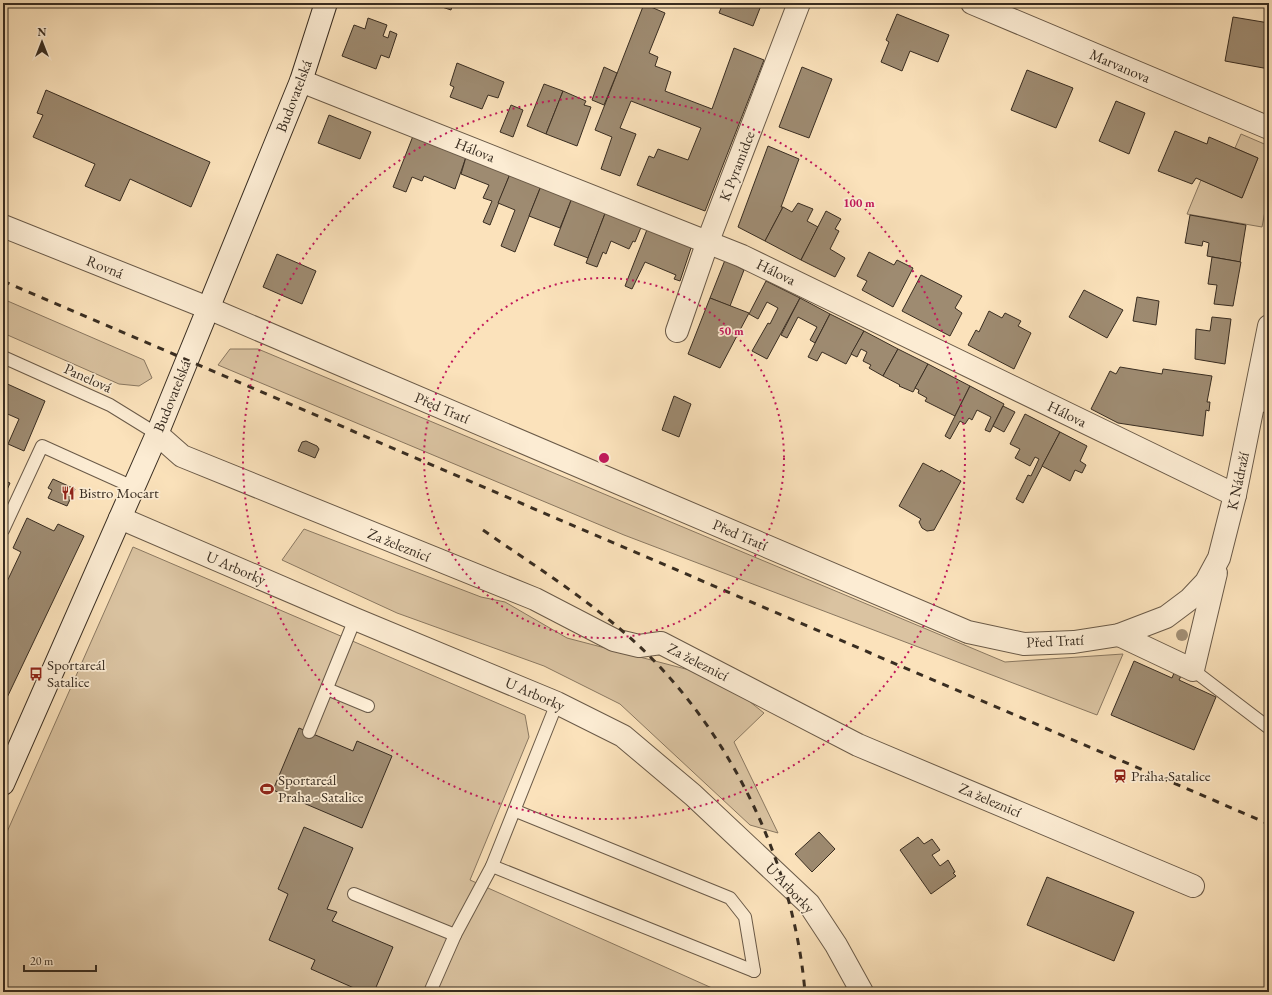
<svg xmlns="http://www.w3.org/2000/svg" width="1272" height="995" font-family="'EB Garamond',serif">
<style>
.green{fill:#dac3a1;stroke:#8a7861}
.building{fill:#9e8b71;stroke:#392d21}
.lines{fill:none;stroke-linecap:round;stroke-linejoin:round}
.lane-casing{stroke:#6a5a48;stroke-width:14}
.street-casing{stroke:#6a5a48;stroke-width:24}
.secondary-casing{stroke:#392d21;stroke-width:24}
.lane{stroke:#fcecd3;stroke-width:12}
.street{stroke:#fcecd3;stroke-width:22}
.secondary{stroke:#fcecd3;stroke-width:22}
.rail{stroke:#392d21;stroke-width:3;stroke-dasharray:7 7;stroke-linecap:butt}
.tree{fill:#a28f75}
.ring{fill:none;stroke:#c2185b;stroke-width:2;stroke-dasharray:2 4}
.labels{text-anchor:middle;stroke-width:3.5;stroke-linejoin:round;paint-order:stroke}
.street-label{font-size:15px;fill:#392d21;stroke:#fcecd3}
.poi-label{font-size:15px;fill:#392d21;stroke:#fcecd3;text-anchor:start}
.centre{fill:#c2185b;stroke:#fcecd3;stroke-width:2}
.ring-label{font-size:12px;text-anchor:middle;font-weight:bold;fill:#c2185b;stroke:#fcecd3;stroke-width:3.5;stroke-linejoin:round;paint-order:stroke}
</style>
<rect width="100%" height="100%" fill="#fbe2bb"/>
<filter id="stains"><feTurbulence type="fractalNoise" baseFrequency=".005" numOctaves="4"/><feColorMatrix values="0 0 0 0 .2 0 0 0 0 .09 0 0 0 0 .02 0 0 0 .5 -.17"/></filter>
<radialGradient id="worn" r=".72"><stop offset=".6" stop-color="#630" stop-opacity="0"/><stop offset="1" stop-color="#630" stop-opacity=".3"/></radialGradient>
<g class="green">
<path d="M1241 134 1269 146V190L1262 227 1187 214 1201 180 1242 198 1258 158 1235 148Z"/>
<path d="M3 299 144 360 152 378 139 386 119 384 3 333Z"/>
<path d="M230 349H258L1005 662 1123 654 1097 715 624 535 218 365Z"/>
<path d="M304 529 481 597 505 602 567 638 720 678 764 713 734 742 778 833 750 825 620 704 544 666 397 613 282 560Z"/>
<path d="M133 547 525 715 529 737 470 880 721 992H3V841Z"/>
</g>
<g class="building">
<path d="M430 3H453L451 10Z"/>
<path d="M723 3H762L753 26 719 13Z"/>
<path d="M644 4 665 13 649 53 658 57 655 66 671 72 665 91 712 109 734 48 764 60 705 211 637 185 649 156 654 158 658 149 688 160 701 128 631 101 620 128 636 134 620 176 601 169 612 137 595 130Z"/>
<path d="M897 14 949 35 938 62 910 51 902 71 881 62 889 42 886 40Z"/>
<path d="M1233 17 1269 23V69L1225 61Z"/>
<path d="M368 18 387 25 383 36 388 38 390 31 397 34 389 58 381 55 376 69 342 56 354 25 365 29Z"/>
<path d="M457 63 504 82 498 98 488 95 482 109 450 97 454 87 450 85Z"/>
<path d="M604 67 617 73 604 105 592 100Z"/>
<path d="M802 67 832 79 809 138 779 127Z"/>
<path d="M1027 70 1073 88 1056 128 1011 110Z"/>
<path d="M544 84 563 91 546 134 527 126Z"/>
<path d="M46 90 210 162 191 207 130 179 120 201 85 186 95 164 33 137 43 115 37 113Z"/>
<path d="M563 91 586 101 584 105 591 107 577 146 546 134Z"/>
<path d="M1116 101 1145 113 1129 154 1099 141Z"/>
<path d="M511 105 523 110 513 137 500 132Z"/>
<path d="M329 115 371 132 360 159 318 143Z"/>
<path d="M1175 131 1207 144 1209 137 1258 158 1242 198 1196 178 1192 184 1158 171Z"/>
<path d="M413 136 466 157 455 189 424 176 422 181 412 177 406 192 393 187Z"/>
<path d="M768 146 799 159 781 207H783L765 241 738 227Z"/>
<path d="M466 157 510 174 490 225 483 222 492 201 483 198 489 185 461 174Z"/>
<path d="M510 174 541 186 515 252 501 246 515 210 498 203Z"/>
<path d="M541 186 572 198 560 228 529 216Z"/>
<path d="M572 198 606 211 588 258 554 245Z"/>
<path d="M798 203 813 209 807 221 818 227 801 260 765 241 783 207 792 212Z"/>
<path d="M606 211 642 225 635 242 633 241 629 249 611 241 606 254 603 252 597 267 586 263Z"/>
<path d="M826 211 841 219 835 229 839 231 830 249 845 258 835 277 801 260Z"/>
<path d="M1190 215 1246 225 1240 262 1207 256 1209 243 1203 241 1202 246 1185 243Z"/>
<path d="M648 227 692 245 680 281 674 279 676 275 645 262 632 289 625 286Z"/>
<path d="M869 252 894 265 897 260 913 268 893 307 862 290 867 281 857 276Z"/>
<path d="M277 254 316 271 302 304 263 287Z"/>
<path d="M1212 257 1241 262 1233 306 1214 304 1217 285 1208 284Z"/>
<path d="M725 260 744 270 730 306 710 298Z"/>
<path d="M921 275 962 296 955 308 962 313 950 336 902 311Z"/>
<path d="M766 281 800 298 767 359 752 351 768 323 770 324 778 308 767 302 758 319 749 314Z"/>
<path d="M1084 290 1123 310 1107 338 1069 317Z"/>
<path d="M1137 297 1159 301 1156 325 1133 321Z"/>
<path d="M710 298 749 313 720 368 688 354Z"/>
<path d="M800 298 830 314 815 343 810 340 817 327 798 317 787 338 781 335Z"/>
<path d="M989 311 1002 318 1005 313 1021 321 1018 326 1031 333 1014 369 968 345 976 330 979 332Z"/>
<path d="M830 314 864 331 846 364 822 352 817 361 808 357Z"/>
<path d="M1212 317 1231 319 1225 364 1195 359 1196 329 1210 331Z"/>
<path d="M864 331 898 349 883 376 869 368 871 365 863 361 867 352 861 349 857 357 851 354Z"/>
<path d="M898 349 928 364 913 392 899 386 900 385 883 376Z"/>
<path d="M928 364 970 386 955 416 925 401 927 398 918 393 919 390 915 388Z"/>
<path d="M1120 367 1162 374 1163 369 1212 376 1207 402H1210L1209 411 1206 410 1203 436 1118 423 1091 409 1110 371 1116 374Z"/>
<path d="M3 382 45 401 24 451 8 444 19 419 3 412Z"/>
<path d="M970 386 1004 404 990 432 985 430 991 417 977 410 972 420 969 418 965 424 960 421 950 439 945 436Z"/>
<path d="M674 396 691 404 679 437 662 430Z"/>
<path d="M1003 406 1015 412 1004 432 993 426Z"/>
<path d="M1025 414 1060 432 1023 503 1016 499 1028 475 1031 476 1039 459 1035 457 1030 466 1015 458 1020 449 1010 444Z"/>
<path d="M1060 432 1087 446 1080 461 1086 465 1082 473 1075 470 1070 481 1042 466Z"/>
<path d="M306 441 317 446 319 449 315 458 298 451 302 442Z"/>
<path d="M923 463 940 472 941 470 961 481 934 530 927 531 922 528 919 522 921 519 899 506Z"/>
<path d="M53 479 75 489 67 506 48 498 52 490 48 488Z"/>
<path d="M3 480 10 483 3 499Z"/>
<path d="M27 518 54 531 58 524 84 536 3 706V590L21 552 13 548Z"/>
<path d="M1134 661 1172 678 1174 673 1181 676 1179 680 1216 697 1194 750 1111 715Z"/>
<path d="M299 728 353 751 357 741 392 756 362 828 273 790Z"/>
<path d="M304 827 353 848 327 909 337 912 332 921 393 947 374 992H363L311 969 315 960 269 940 288 894 278 889Z"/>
<path d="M819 832 835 849 812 872 795 854Z"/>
<path d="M918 837 924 844 932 839 940 850 932 855 940 866 948 860 955 872 953 873 956 876 931 894 900 850Z"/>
<path d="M1047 877 1134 912 1114 961 1027 925Z"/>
</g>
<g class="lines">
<g class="lane-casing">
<g id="lane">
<path d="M3 357 110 405 157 434"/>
<path d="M1254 403 1269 407"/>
<path d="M3 530 42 446 133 487"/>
<path d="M1193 670 1269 728"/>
<path d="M327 689 368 706"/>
<path d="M309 732 355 619"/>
<path d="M516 811 730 898 745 917 754 971"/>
<path d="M492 866 754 971"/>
<path d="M354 894 455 935"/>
<path d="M430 992 455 935 492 866 557 703"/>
</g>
</g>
<g class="street-casing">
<g id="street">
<path d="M972 3 1269 128"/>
<path d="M301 81 742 256 1235 495"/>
<path d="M3 226 208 308 968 632 1024 644 1074 642 1119 635 1166 617 1190 599 1206 582 1219 558 1235 495 1269 326"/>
<path d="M677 331 708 241 799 3"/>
<path d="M157 434 182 456 535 599 614 640 639 646 661 643 858 745 1193 886"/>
<path d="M120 518 355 619 557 703 623 736 693 795 809 904 836 945 862 992"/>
<path d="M1119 635 1193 670 1216 573"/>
</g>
</g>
<g class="secondary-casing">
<path id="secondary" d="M3 784 157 434 301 81 326 3"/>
</g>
<use href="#lane" class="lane"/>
<use href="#street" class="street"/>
<use href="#secondary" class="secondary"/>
<g class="rail">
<path d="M3 281 1269 824"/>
<path d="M483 530C536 567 591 601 638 645 732 733 794 865 805 992"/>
</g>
</g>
<circle class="tree" cx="1182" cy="635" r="6"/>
<g class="ring">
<circle cx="604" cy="458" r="180"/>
<circle cx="604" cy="458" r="361"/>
</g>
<defs>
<g id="restaurant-bare" transform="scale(1.08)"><path d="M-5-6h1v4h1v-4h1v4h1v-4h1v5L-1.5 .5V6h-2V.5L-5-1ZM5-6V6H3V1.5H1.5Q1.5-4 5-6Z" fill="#8f2418" stroke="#fcecd3" stroke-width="2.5" paint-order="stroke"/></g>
<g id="bus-bare" transform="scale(1.08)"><path d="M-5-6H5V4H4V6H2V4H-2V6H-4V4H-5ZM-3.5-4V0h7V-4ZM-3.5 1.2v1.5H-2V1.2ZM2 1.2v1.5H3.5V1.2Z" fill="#8f2418" stroke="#fcecd3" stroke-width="2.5" paint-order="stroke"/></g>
<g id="station-bare" transform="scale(1.08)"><path d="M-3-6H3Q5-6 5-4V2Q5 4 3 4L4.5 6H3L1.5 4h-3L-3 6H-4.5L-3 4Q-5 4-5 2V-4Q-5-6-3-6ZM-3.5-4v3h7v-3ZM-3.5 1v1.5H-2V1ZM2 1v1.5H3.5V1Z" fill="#8f2418" stroke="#fcecd3" stroke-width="2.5" paint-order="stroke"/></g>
<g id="stadium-bare" transform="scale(1.08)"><path d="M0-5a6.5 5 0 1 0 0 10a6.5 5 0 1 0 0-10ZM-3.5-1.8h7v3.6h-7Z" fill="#8f2418" stroke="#fcecd3" stroke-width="2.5" paint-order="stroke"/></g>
</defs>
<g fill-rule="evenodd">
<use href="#restaurant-bare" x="68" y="493"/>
<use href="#bus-bare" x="36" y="674"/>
<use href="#station-bare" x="1120" y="776"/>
<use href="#stadium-bare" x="267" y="789"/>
</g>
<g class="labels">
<g class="street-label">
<text transform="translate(1120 66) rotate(23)" y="5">Marvanova</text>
<text transform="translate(294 96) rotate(-69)" y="5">Budovatelská</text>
<text transform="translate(475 150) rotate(22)" y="5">Hálova</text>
<text transform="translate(737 166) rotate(-69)" y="5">K Pyramidce</text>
<text transform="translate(105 267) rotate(22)" y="5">Rovná</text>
<text transform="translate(776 272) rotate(26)" y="5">Hálova</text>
<text transform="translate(88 378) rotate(24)" y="5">Panelová</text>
<text transform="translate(172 396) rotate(-68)" y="5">Budovatelská</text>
<text transform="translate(442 408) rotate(23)" y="5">Před Tratí</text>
<text transform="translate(1067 414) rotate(26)" y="5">Hálova</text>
<text transform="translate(1238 481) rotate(-78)" y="5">K Nádraží</text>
<text transform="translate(740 535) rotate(23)" y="5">Před Tratí</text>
<text transform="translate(399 545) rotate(22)" y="5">Za železnicí</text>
<text transform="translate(236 568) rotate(23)" y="5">U Arborky</text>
<text transform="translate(1055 641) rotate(-3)" y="5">Před Tratí</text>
<text transform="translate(698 662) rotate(27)" y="5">Za železnicí</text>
<text transform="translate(535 694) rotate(23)" y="5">U Arborky</text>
<text transform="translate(990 800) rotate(23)" y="5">Za železnicí</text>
<text transform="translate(790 888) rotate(46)" y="5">U Arborky</text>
</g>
<g class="poi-label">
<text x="79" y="498">Bistro Mocart</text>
<text x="47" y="670">Sportareál<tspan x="47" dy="17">Satalice</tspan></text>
<text x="1131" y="781">Praha-Satalice</text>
<text x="278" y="785">Sportareál<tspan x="278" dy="17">Praha - Satalice</tspan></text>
</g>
</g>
<circle cx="604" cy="458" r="6" class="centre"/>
<g class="ring-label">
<text x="859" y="207">100 m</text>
<text x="731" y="335">50 m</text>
</g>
<rect width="1272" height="995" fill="none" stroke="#fbe2bb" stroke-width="16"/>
<rect x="4" y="4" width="1264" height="987" fill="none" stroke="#392d21" stroke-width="2"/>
<rect x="8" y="8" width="1256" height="979" fill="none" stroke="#392d21"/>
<g transform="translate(42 42)" stroke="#fcecd3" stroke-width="3" paint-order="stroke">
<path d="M0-3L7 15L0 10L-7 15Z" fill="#392d21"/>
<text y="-6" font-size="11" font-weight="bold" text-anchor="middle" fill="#392d21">N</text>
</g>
<path d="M24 965v6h72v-6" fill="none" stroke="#392d21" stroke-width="2"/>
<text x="30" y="965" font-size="12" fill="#392d21" stroke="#fcecd3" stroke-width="3" paint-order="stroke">20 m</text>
<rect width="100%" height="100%" filter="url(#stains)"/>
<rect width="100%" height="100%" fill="url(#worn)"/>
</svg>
